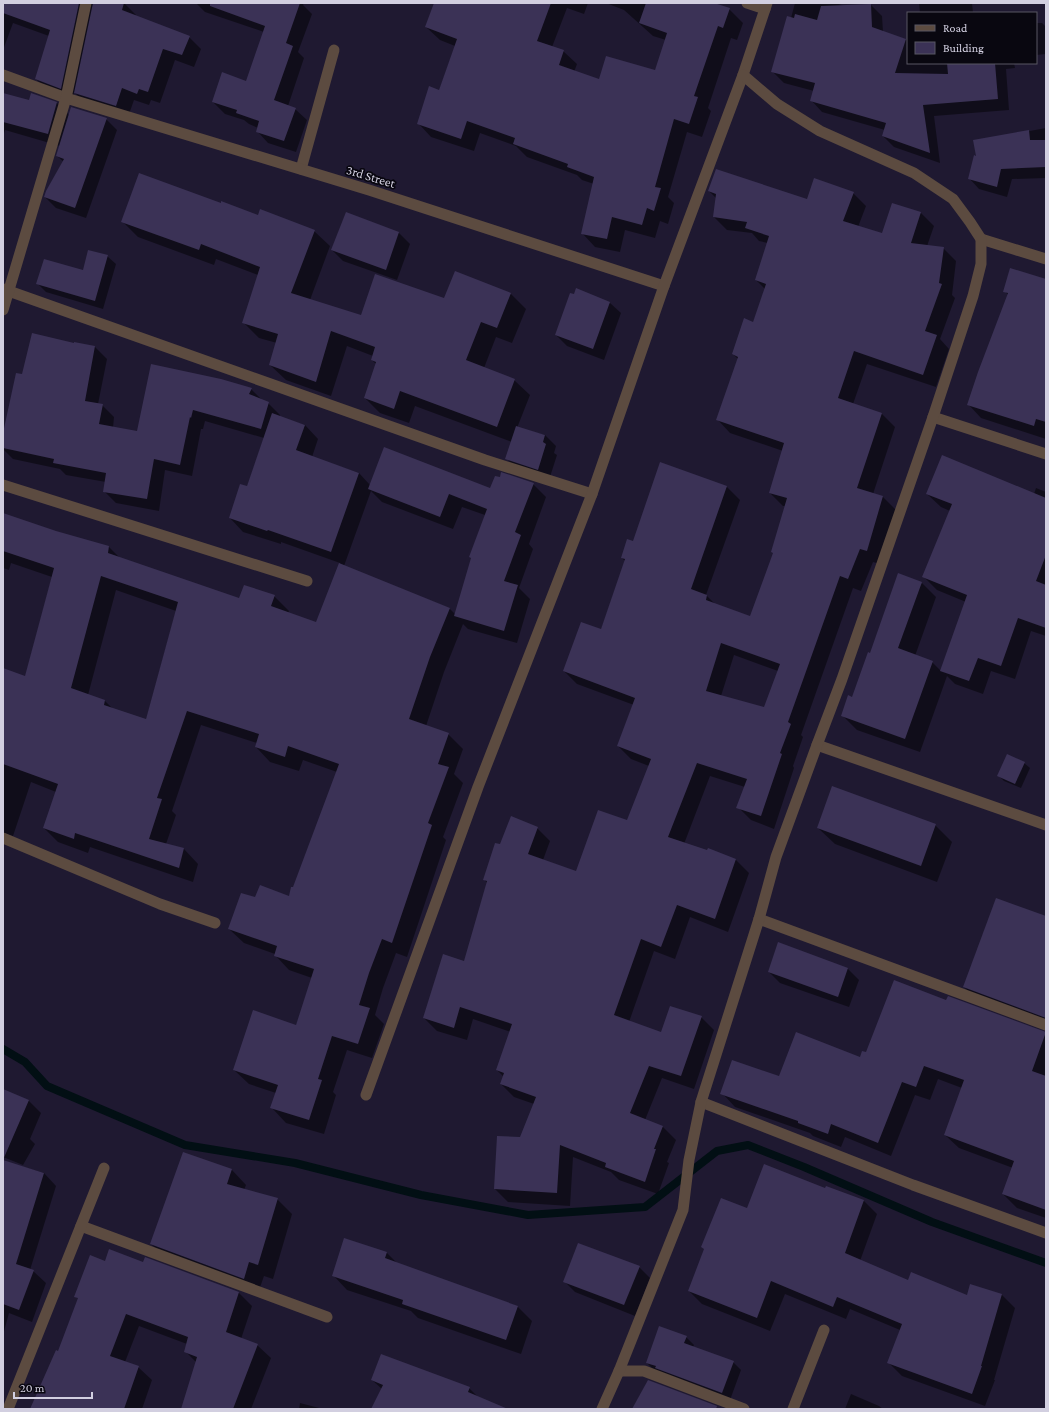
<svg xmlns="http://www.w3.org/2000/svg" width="1049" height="1412" font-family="'Crimson Pro',serif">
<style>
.shadow{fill:#0007;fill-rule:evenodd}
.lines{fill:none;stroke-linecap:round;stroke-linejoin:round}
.stream{stroke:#020f14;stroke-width:8}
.building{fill:#3b3256;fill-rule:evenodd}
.service{stroke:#5c4b40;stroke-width:11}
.minor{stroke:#5c4b40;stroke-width:11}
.labels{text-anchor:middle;stroke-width:3.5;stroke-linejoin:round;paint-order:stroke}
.street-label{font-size:13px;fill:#d2cfe0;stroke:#090710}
</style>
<rect width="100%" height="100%" fill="#1f1931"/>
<g class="shadow">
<path d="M3 3H124L136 15 135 16 189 37 201 49 194 67 175 60 160 103 151 100 149 105 134 100 128 117 87 105 74 92 73 100 48 91 36 79 49 36 13 23 3 50Z"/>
<path d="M196 3H304L303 5 312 14 298 52 304 58 288 106 295 109 307 120 296 152 268 143 257 131 258 128 249 124 244 120 225 114 213 102 247 82 264 32 205 12Z"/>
<path d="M435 3H588L584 14 567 8 552 47 563 51 577 64 574 72 599 80 655 71 666 40 653 36 624 10 606 3H711L729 9 743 23 737 40 731 38 708 108 711 111 702 137 687 132 668 197 674 203 668 224 660 221 655 238 625 230 620 252 595 247 582 233 594 184 582 180 577 175 527 157 516 146 480 133 474 151 431 137 418 123 439 91 455 46 440 40 426 27Z"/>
<path d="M795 3H835L845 6 871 5 882 16 883 32 908 40V63H1014L1015 68 1006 69 1009 110 934 116 940 163 894 147 883 136 885 130 822 112 811 100 814 91 784 83 772 71 791 18Z"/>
<path d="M919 3H972L973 13H920Z"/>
<path d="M1036 23H1042L1046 27V54L1036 55Z"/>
<path d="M3 94 29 102 32 94 57 103 69 115 106 119 117 130 86 218 56 208 45 197 64 162 57 156 60 146 5 130 3 137Z"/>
<path d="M1046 128V178L1012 179 1007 197 979 189 969 178 977 157 975 141Z"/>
<path d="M709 191 807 200 853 193 866 206 858 227 883 235 921 213 934 226 927 246 943 248 956 261 952 295 955 298 940 339 949 349 936 387 867 364 853 404 882 414 895 427 873 494 883 497 896 510 880 564 873 562 861 591 853 588 801 735 803 737 793 766 794 768 774 829 751 820 738 807 745 787 710 776 684 844 708 852V850L736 860 749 873 728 932 690 917 675 959 654 951 629 1022 661 1034 701 1017 714 1030 694 1089 662 1078 645 1120 663 1127 676 1140 667 1162 669 1163 658 1194 619 1180 611 1172 573 1157 570 1206 508 1202 495 1189 521 1138 534 1104 514 1097 501 1084 504 1077 497 1070 511 1032 473 1019 467 1040 437 1031 424 1018 465 962 487 883 484 879 501 846 537 828 550 841 543 860 577 872 628 821 649 766 631 759 618 746 634 705 577 684 564 671 601 630 625 561 622 558 633 542 727 487 740 500 706 595 715 604 751 617 774 553 785 506H783L770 493 783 451 730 433 717 419 738 359 733 354 753 323 765 289 756 280 768 243 759 241 752 233 727 230 714 217 716 198ZM734 655 778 671 765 708 721 696Z"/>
<path d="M221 204 259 216 314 231 330 246 310 300 361 316 445 299 511 294 526 309 512 343 496 337 484 368 514 380 530 395 517 428 545 435 556 446 554 453 557 455 549 480 517 470 507 459 512 442 415 406 409 423 380 413 365 398 376 364 372 360 373 356 347 346 331 396 286 380 270 365 277 343 259 338 244 323 258 275 216 259 214 265 138 237 123 222Z"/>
<path d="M346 214 399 233 410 244 397 280 343 261 332 250Z"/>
<path d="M107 256 116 264 103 309 46 292 38 284 83 272Z"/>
<path d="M1005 291 1046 300V439L981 418 968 404 1008 295Z"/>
<path d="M610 303 621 313 604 360 567 346 556 335Z"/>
<path d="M75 344 95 347 107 359 98 404 102 405 114 417 113 428 138 432 152 365 251 389 262 400 268 403 280 415V417L305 425 318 439 312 457 359 473 370 485 491 489 533 484 546 497 529 544 533 549 519 588 530 599 517 643 468 629 463 624 444 672 426 726 448 734 463 749 454 774 463 783 443 837 446 840 407 957 396 953 383 988 375 1015 384 1024 372 1058 347 1050 333 1092 336 1095 324 1134 286 1123 272 1108 276 1093 249 1084 234 1070 296 1026 312 978 289 970 275 955V954L244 943 229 929 256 899 289 897 294 889 337 772 303 760 299 771 270 762 256 747 257 743 201 725 172 811 176 815 166 844 184 849 198 864 193 882 90 847 88 853 58 842 44 828 56 792 31 782 13 836 3 833V672L25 678 52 577 11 563 9 570 3 568V514L56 532 109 547 120 558 240 600 274 596 289 611 288 613 317 623 340 563 281 542V544L243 532 230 518 247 487 264 438 205 421 203 429H201L192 476 165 470 159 511 116 503 104 491 106 482 66 475 60 469 13 459 3 449V438L23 375ZM371 491 382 502 453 529 462 507 485 515 456 615 449 608 344 566ZM116 590 176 611 146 720 113 709 105 701 88 695Z"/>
<path d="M1036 488 1046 492V528L985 533 1046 555V636L1031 631 1015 679 991 671 983 694 955 684 947 676 920 752 857 730 842 715 853 698 871 654 922 583 936 597 915 656 932 662 941 671 966 602 937 590 923 576 950 511 941 507 927 494H1034Z"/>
<path d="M1024 763 1030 768 1021 788 1004 781 999 776Z"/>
<path d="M935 825 952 842 937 882 835 844 818 828Z"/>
<path d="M1046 917V1027L980 1003 964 987Z"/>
<path d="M848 969 859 980 849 1007 780 983 769 972Z"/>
<path d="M947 1001 1046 1033V1218L1017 1208 1003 1194 1013 1168 959 1148 945 1135 962 1088 938 1079 930 1100 915 1095 891 1156 845 1137 841 1147 813 1136 810 1133 735 1107 722 1093 860 1058Z"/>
<path d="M3 1090 29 1101 41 1113 30 1139 35 1144 23 1165 3 1157Z"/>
<path d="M184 1153 232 1170 246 1185 244 1190 277 1199 292 1214 273 1279 264 1276 258 1293 166 1258 151 1244Z"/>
<path d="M3 1161 44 1173 56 1186 30 1270 33 1271 46 1283 32 1322 9 1313 3 1335Z"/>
<path d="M826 1189 864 1201 877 1214 860 1261 909 1281 968 1296 1002 1295 1015 1308 994 1380H995L985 1406 902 1376 889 1363 900 1330 850 1309 846 1319 785 1294 770 1331 702 1304 689 1291 748 1209Z"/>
<path d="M345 1239 387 1253 398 1264 517 1306 532 1321 521 1354 418 1318 411 1311 347 1290 333 1275Z"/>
<path d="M146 1258 239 1293 252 1306 241 1339 257 1345 271 1358 251 1409H184L196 1362 185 1351 187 1344 139 1326 125 1362 138 1367 152 1380 142 1409H31L59 1352 106 1262 144 1263Z"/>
<path d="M639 1267 650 1278 635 1316 575 1292 564 1281Z"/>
<path d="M686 1337 694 1345 693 1347 733 1362 741 1370 730 1400 655 1371 647 1363Z"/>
<path d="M372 1380 469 1388 479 1398 505 1409H372L382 1389Z"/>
<path d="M851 1394 879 1406 883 1409H845Z"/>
<path d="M300 1403 323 1409H299Z"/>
</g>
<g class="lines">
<path class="stream" d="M3 1049 25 1062 47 1086 185 1145 295 1163 421 1195 528 1215 645 1207 717 1151 748 1145 804 1167 932 1222 1046 1263"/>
</g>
<g class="building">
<path d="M3 3H79L61 89 35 79 50 30 3 13Z"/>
<path d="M93 3H124L122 10 190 36 182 55 163 49 148 92 139 89 137 94 122 88 116 106 74 93Z"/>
<path d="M210 3H300L286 43 293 46 274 100 296 108 284 141 256 132 259 121 236 113 237 110 212 102 222 72 246 81 265 26 210 6Z"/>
<path d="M434 3H551L537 41 564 50 559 65 599 79 606 56 655 70 667 33 639 23 646 3H714L730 8 723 28 718 26 694 96 698 97 689 124 674 119 655 187 661 188 654 211 647 208 642 225 612 217 607 239 581 234 594 177 567 167 568 164 513 144 515 138 467 121 461 139 417 124 429 86 439 90 457 39 425 27Z"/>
<path d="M871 4 872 27 906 39 895 73 948 74 947 63H995L998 99 923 105 930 153 882 136 886 123 810 101 815 83 771 72 787 16 794 18 795 14 817 20 821 6Z"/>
<path d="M3 93 29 100 31 93 57 102 48 134 3 122Z"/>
<path d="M71 107 107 118 75 208 44 197 46 191 64 159 56 156Z"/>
<path d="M1029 130 1030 140H1046V167L1001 169 997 187 968 179 974 155 976 156 973 140Z"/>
<path d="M716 169 807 199 814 178 854 192 843 221 882 233 892 203 921 212 911 243 944 247 939 283 942 284 925 331 937 335 923 375 854 351 838 398 882 413 857 488 883 496 867 551 860 549 848 579 840 576 788 722 791 724 780 753 782 754 761 816 736 808 747 779 697 763 668 837 707 850 708 848 736 859 715 919 677 905 661 947 641 939 614 1015 661 1032 670 1006 702 1016 681 1076 649 1066 630 1113 663 1126 654 1149H656L645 1182 605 1167 606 1163 560 1145 557 1193 494 1189 497 1136 520 1137 536 1097 500 1084 504 1073 496 1070 512 1024 460 1007 454 1028 423 1018 443 954 464 961 487 881 483 880 495 843 500 844 511 816 538 827 528 854 576 871 598 810 627 820 651 759 617 746 635 698 563 671 581 622 601 629 625 559 621 558 627 539 633 541 660 462 727 486 691 589 707 595 706 600 750 616 773 553 771 552 787 498 769 493 784 443 716 420 738 357 732 354 744 318 753 322 766 284 755 280 769 236 745 228 747 222 713 217 716 194 708 191ZM721 643 780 664 764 707 706 691Z"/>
<path d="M139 173 221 203V201L258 215 260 209 315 230 291 293 361 315 375 274 444 298 455 271 511 293 497 328 481 322 466 360 515 379 497 427 400 391 394 409 364 398 376 362 371 360 375 347 331 331 316 382 269 365 278 334 242 323 260 267 201 244 199 250 121 222Z"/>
<path d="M346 212 399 232 386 270 331 250Z"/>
<path d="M88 250 108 255 95 301 36 284 44 259 83 270Z"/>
<path d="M1010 268 1046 279V422L1036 419 1034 426 967 405 978 372 1008 293 1003 292Z"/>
<path d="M576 288 610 302 593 349 555 335 570 293 574 294Z"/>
<path d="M32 333 74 343V342L95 346 85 401 103 404 99 424 137 431 151 364 221 379 252 388 249 394 269 402 261 429 193 410 191 418 190 417 180 465 154 459 147 499 103 492 106 473 53 463 54 459 3 448V433L16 373 22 374Z"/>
<path d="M272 413 305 425 296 450 359 473 331 552 268 530 267 531 229 518 240 484 247 486Z"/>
<path d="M516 426 545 435 543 442 546 444 538 470 505 459Z"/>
<path d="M384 447 490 488 495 476 500 477 501 472 534 483 515 532 521 535 504 581 518 585 504 631 454 616 471 558 469 557 487 509 449 494 440 517 368 489Z"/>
<path d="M942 455 1046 498V555L1036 581 1046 585V628L1018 618 1001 666 978 658 969 681 940 671 967 595 922 577 952 504 926 494Z"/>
<path d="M3 513 56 531 109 546 108 553 239 598 244 585 275 595 271 606 316 622 339 563 450 608 430 657 409 719 449 733 438 764 449 767 428 823 432 825 392 943 382 939 369 973 359 1005 370 1008 358 1044 332 1036 318 1079 322 1080 309 1120 270 1108 278 1085 233 1070 253 1010 296 1025 314 969 274 956 277 946 228 929 241 893 255 897 260 885 289 896 291 887H293L339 764 288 746 285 757 255 747 259 734 187 711 157 798 162 799 149 839 184 848 179 868 75 833 74 839 43 828 58 784 3 764V668L25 676 54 568 3 551ZM101 576 178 602 146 719 104 705 105 700 71 688Z"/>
<path d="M898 573 922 582 898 648 933 661 905 739 841 716 848 695 852 697 868 652 870 653Z"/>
<path d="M1007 754 1025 762 1015 784 997 776Z"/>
<path d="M832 786 936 824 921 866 817 828Z"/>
<path d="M996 898 1046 916V1018L963 987Z"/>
<path d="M778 942 848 968 838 997 768 972Z"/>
<path d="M894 980 946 1000 948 996 1046 1032 1032 1071 1046 1076V1210L1002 1194 1014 1161 944 1135 964 1080 924 1066 916 1087 902 1082 878 1143 831 1124 828 1134 798 1123V1121L720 1094 732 1060 779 1076 796 1032 860 1057 862 1051 866 1052Z"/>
<path d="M3 1089 29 1100 3 1160 44 1173 16 1264 34 1270 19 1310 3 1304Z"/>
<path d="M183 1152 232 1169 227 1184 278 1198 258 1265 249 1262 244 1279 150 1244Z"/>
<path d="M764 1164 825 1188 826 1186 864 1200 845 1253 908 1280 911 1272 967 1295 970 1284 1002 1294 981 1366H982L972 1394 887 1363 902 1324 837 1297 833 1307 771 1281 757 1318 688 1291 704 1249 701 1247 721 1198 747 1208Z"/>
<path d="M344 1238 387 1252 385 1258 518 1306 506 1340 402 1304 403 1300 332 1276Z"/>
<path d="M578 1243 640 1266 624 1305 563 1282Z"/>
<path d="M109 1249 143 1262 145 1257 239 1292 226 1332 258 1344 233 1409H181L197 1357 184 1352 188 1337 126 1314 110 1356 139 1366 124 1409H30L56 1350 58 1351 78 1298 74 1297 90 1255 105 1261Z"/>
<path d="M659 1326 687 1336 684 1343 734 1361 722 1393 655 1368 656 1366 646 1363Z"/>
<path d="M381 1354 470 1387 468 1392 508 1409H371L383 1385 371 1380Z"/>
<path d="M648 1380 717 1406 716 1409H632Z"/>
</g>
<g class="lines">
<g class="service">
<path d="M301 169 334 50"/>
<path d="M793 1409 824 1330"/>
</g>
<g class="minor">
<path d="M747 3 765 9"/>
<path d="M3 75 66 98 369 190 664 286"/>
<path d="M981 239 1046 259"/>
<path d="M3 289 485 460 592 494"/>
<path d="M3 310 66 98 86 3"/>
<path d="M933 417 1046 454"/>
<path d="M3 485 307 581"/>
<path d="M817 745 1046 825"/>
<path d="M3 838 160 904 215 923"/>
<path d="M759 919 1046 1025"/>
<path d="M366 1095 478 787 592 494 664 286 743 75 767 3"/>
<path d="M701 1102 913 1185 1046 1233"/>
<path d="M81 1226 327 1317"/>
<path d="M619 1371H644L744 1409"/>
<path d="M8 1409 104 1168"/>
<path d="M602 1409 619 1371 683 1210 689 1160 701 1102 759 919 776 857 817 745 842 679 933 417 973 296 981 264V239L970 222 953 199 914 173 820 131 777 104 743 75"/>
</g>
</g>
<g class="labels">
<g class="street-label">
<text transform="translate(371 176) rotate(17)" y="5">3rd Street</text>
</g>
</g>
<rect width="1049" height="1412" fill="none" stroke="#d2cfe0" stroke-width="8"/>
<rect x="907" y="12" width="130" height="52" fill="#090710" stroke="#595763"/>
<rect x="915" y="25" width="20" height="6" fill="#5c4b40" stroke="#595763"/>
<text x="943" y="32" font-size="12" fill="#d2cfe0">Road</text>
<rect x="915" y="42" width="20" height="12" fill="#3b3256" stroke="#595763"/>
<text x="943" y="52" font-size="12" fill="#d2cfe0">Building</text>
<path d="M14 1392v6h78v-6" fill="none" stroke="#d2cfe0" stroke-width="2"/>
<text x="20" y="1392" font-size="12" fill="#d2cfe0" stroke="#090710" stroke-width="3" paint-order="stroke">20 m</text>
</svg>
